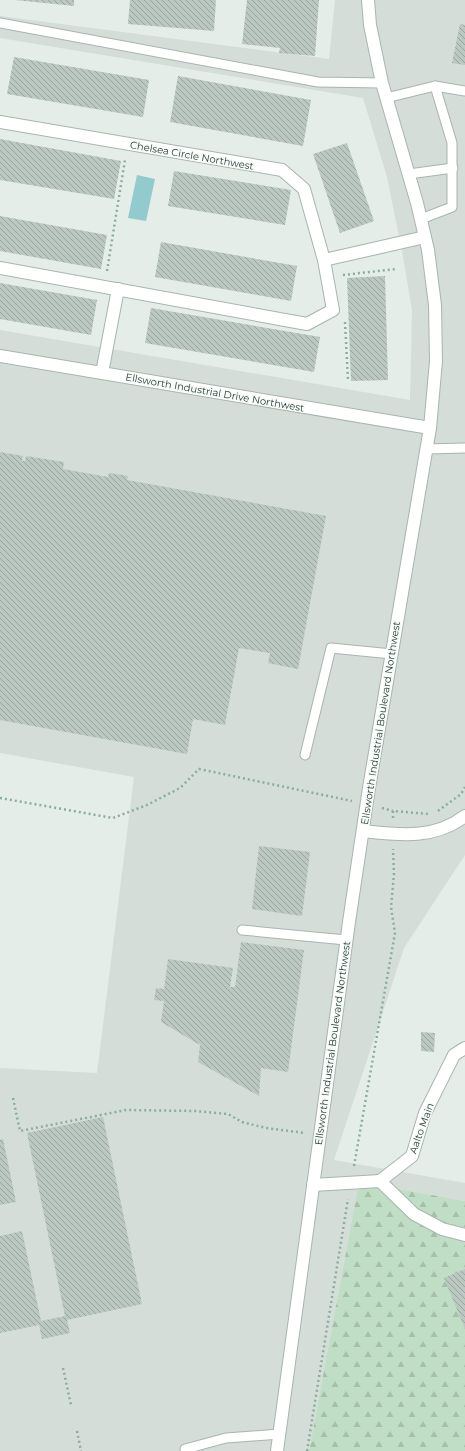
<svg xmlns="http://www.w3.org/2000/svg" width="465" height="1451" font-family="Montserrat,sans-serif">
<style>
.built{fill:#d4ddd8}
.forest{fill:url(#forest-firs)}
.water{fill:#92cace}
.building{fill:url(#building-back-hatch)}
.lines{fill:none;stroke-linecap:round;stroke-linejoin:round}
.service-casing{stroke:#a8b5af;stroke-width:11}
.minor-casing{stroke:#a8b5af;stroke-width:14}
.path{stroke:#88ae9f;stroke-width:2.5;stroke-dasharray:2 3;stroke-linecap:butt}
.service{stroke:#fff;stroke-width:9}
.minor{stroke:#fff;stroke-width:12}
.labels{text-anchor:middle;stroke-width:3;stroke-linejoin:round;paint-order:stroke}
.street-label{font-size:10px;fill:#263e35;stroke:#f6faf8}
</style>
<defs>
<pattern id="forest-firs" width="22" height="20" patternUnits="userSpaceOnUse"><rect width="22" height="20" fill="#c0ddc5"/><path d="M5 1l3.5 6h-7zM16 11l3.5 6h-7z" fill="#a5bfaa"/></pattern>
<pattern id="building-back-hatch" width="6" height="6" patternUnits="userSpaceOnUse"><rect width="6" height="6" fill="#bbc8c2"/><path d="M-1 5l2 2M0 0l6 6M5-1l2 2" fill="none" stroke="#98a49e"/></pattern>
</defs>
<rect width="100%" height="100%" fill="#e5ede9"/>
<path class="built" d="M335 0H465V855L404 948 334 1160 465 1183V1201L359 1182 309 1451H0V1068L97 1073 134 777 0 753V330L410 400 412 310 402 251 387 177 363 98 0 38V16L329 59Z"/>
<path class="forest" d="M359 1182 465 1201V1451H309Z"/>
<path class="water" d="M137 175 155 179 146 221 128 218Z"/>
<g class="building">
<path d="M15 0H74V6Z"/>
<path d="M130 0H216L214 31 128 24Z"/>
<path d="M247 0H319L315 56 279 53 280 48 242 44Z"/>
<path d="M460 24 465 25V65L452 63Z"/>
<path d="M14 57 149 80 143 117 7 94Z"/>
<path d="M178 76 311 100 303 146 170 122Z"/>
<path d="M0 139 121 161 114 199 0 180Z"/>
<path d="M347 143 374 221 340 233 313 154Z"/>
<path d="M174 171 291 190 285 225 168 206Z"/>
<path d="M0 216 107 235 101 269 0 251Z"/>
<path d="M161 242 297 266 291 301 155 277Z"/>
<path d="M385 276 388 380 351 381 347 278Z"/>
<path d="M0 283 97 300 91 335 0 319Z"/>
<path d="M151 308 320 337 314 372 145 343Z"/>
<path d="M0 452 23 456 22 461H25L26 456 64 462 63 469 108 477 109 473 128 476 127 480 326 516 298 669 268 663 270 653 239 648 225 725 193 719 187 754 0 720Z"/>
<path d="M259 846 310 852 302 916 252 909Z"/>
<path d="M241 942 304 950 288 1072 261 1068 259 1096 198 1062 200 1045 161 1022 164 1001 154 1000 156 988 164 989 168 959 233 968 230 987H235Z"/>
<path d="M421 1032 435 1033 434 1052 421 1051Z"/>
<path d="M103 1117 142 1304 67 1320 70 1333 42 1339 39 1325 0 1333V1236L22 1231 41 1321 65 1316 27 1133Z"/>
<path d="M3 1139 16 1202 0 1205V1140Z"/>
<path d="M465 1269V1329L444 1278Z"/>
</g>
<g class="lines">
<g class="service-casing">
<g id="service">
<path d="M0 23 318 82 382 83"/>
<path d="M386 98 435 86 465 91"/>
<path d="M409 174 453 168"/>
<path d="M421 219 452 207V143L435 86"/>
<path d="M426 449 465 448"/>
<path d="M305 755 331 648 392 654"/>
<path d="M242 930 346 940"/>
<path d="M185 1449 226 1438 280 1434"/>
</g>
</g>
<g class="minor-casing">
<g id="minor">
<path d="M0 122 282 170 304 189 324 260 333 310 307 324 0 268"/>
<path d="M324 260 425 237"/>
<path d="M0 356 430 428"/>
<path d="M102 373 118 289"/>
<path d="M363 831C399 835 433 840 465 816"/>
<path d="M380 1181 412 1156 425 1113 454 1055 465 1048"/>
<path d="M380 1181 414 1214 442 1229 465 1235"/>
<path d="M313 1185 380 1181"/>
<path d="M277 1451 349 922 369 788 430 428 436 361 435 305 428 250 417 203 382 83 370 25 368 0"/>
</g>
</g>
<g class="path">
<path d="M107 271 125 160"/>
<path d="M343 275 396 269"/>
<path d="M345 322 348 380"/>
<path d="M0 798 113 818 147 805 180 788 199 769 352 801"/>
<path d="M382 808 393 811"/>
<path d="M438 811 461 794 465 787"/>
<path d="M393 818V811L429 814"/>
<path d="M13 1098 20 1131 126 1110 195 1111 228 1114 242 1122 266 1128 305 1133"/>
<path d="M354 1166 395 933 391 907 394 874 393 849"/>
<path d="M63 1368 71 1405"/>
<path d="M77 1431 81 1451"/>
<path d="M307 1451 348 1199"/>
</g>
<use href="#service" class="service"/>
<use href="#minor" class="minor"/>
</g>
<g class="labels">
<g class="street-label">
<text transform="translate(192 155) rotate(10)" y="4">Chelsea Circle Northwest</text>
<text transform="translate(215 392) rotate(10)" y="4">Ellsworth Industrial Drive Northwest</text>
<text transform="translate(380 723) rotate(-81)" y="4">Ellsworth Industrial Boulevard Northwest</text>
<text transform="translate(332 1043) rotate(-82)" y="4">Ellsworth Industrial Boulevard Northwest</text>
<text transform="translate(421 1128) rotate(-70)" y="4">Aalto Main</text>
</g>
</g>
</svg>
